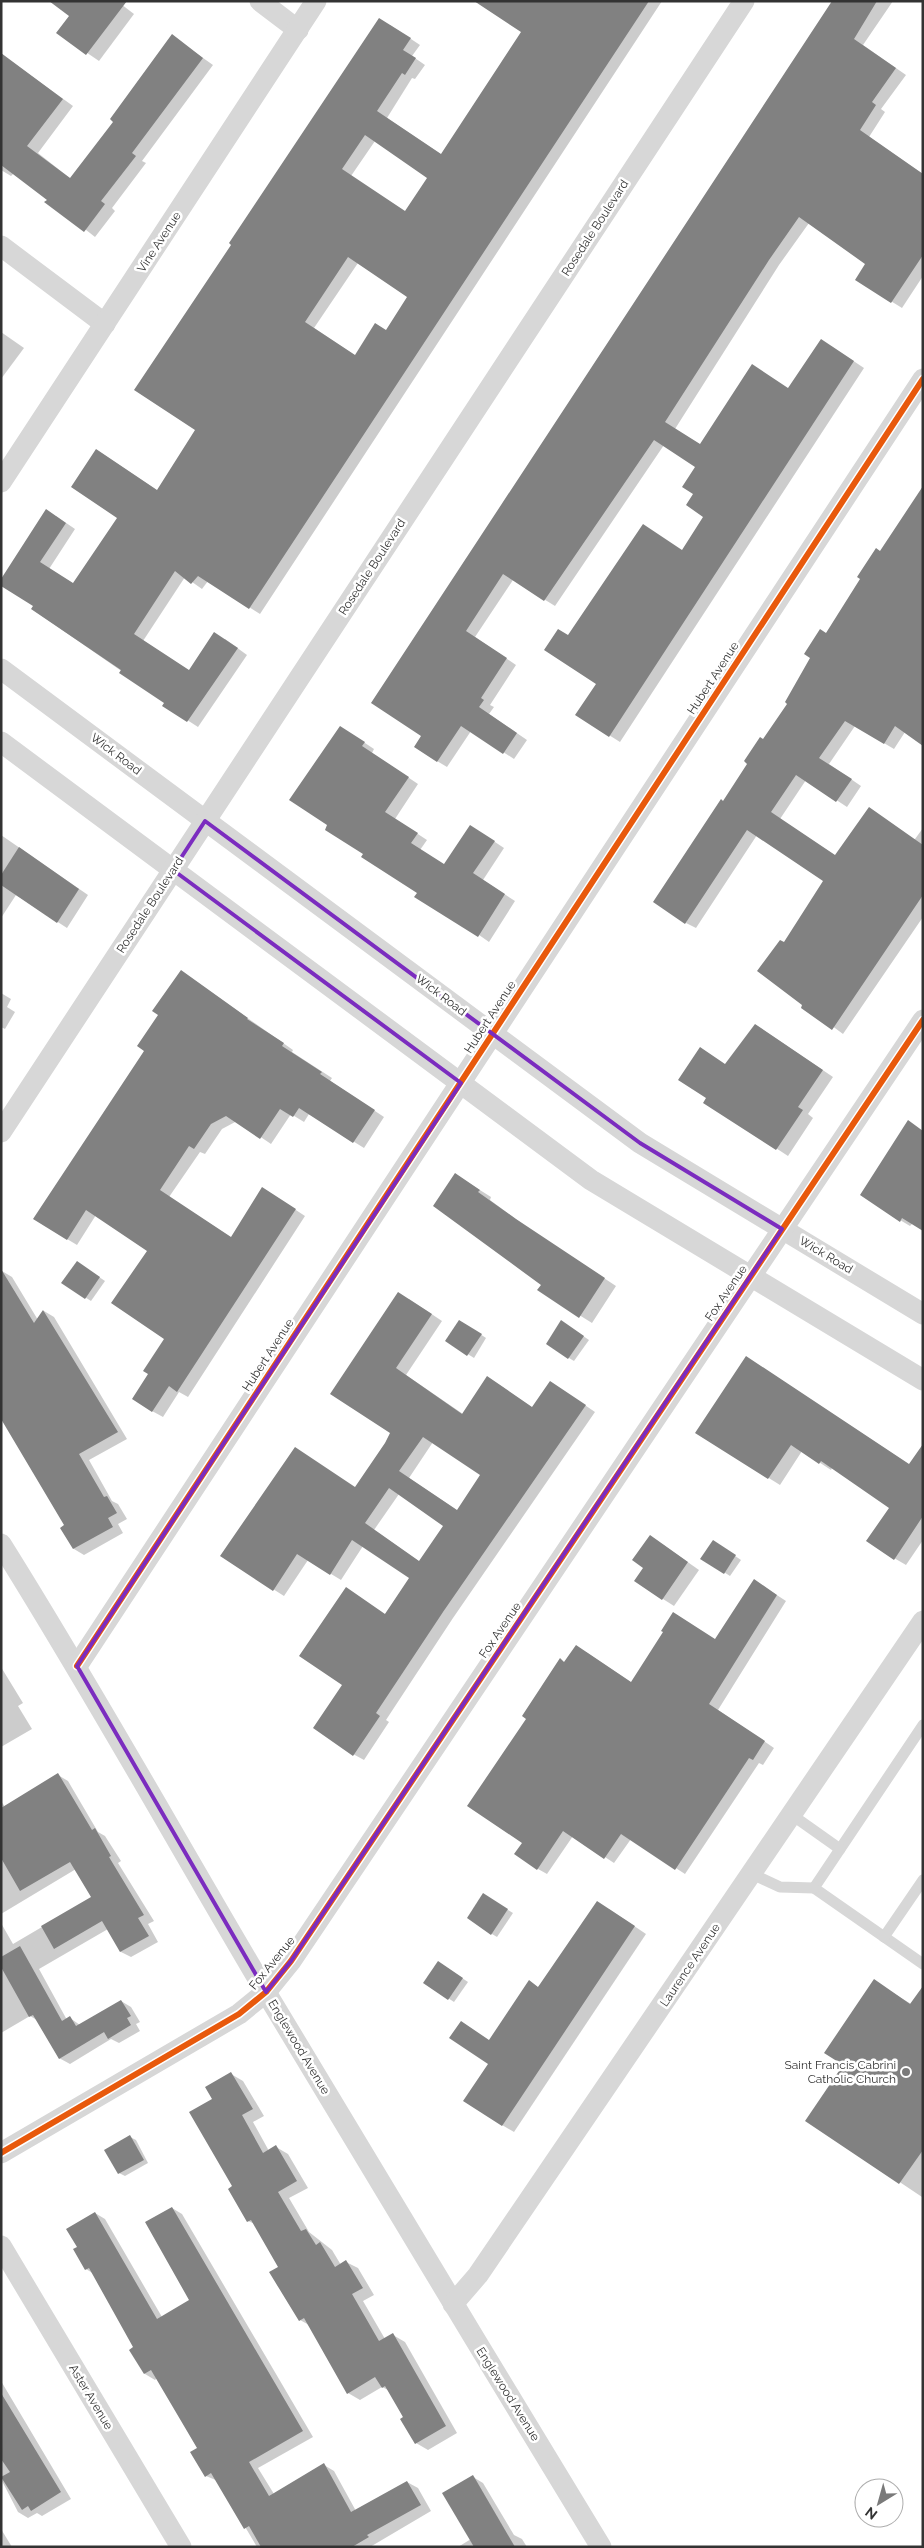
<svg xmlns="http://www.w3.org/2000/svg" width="924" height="2548" font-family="Raleway,sans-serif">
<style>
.shadow{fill:#0003;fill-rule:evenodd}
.building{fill:#818181;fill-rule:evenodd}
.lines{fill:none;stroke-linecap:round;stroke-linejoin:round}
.lane{stroke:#d7d7d7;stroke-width:11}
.street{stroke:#d7d7d7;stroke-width:21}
.cycleway-casing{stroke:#fff;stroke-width:9}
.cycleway{stroke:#e8590c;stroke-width:6}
.marked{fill:none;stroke:#7b2cbf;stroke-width:4;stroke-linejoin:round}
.poi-dot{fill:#7a7a7a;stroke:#fff;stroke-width:2}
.labels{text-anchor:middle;stroke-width:5;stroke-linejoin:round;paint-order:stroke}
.street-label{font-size:12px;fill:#333;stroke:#fff}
.poi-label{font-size:12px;fill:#333;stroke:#fff;text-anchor:end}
</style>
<rect width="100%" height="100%" fill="#fff"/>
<g class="shadow">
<path d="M117 1 134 14 99 61 58 33Z"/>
<path d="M480 1H662L260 614 208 581 202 589 185 577 143 641 189 671 225 639 247 655 198 727 164 705 166 702 32 609 34 606 1 584 56 516 75 529 49 569 74 584 119 517 97 450 158 491 197 430 390 25 420 45 412 56 425 65 415 79 412 78 387 118 442 155 522 32ZM375 141 429 178 406 212 351 176ZM358 263 409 297 386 331 356 356 314 328Z"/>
<path d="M834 1H893L863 45 906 75 881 109 885 112 869 137 923 174V276L902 308 857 280 867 264 809 223 779 265 675 429 701 445 789 390 831 346 864 368 620 742 577 715 597 684 569 636 682 551 705 516 695 493 697 466 664 445 555 606 513 580 475 637 516 665 490 705 494 707 489 714 527 740 514 759 471 731 447 767 437 761 422 736 373 703Z"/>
<path d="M172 36 213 65 142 161 146 163 112 208 115 211 95 237 14 173 11 176 1 170V54L73 106 38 153 71 179 115 121Z"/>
<path d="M1 332 24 348 1 379Z"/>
<path d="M876 549 905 732 894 749 855 726 829 764 861 786 847 807 806 780 780 819 836 856 915 839 923 828V917L843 1034 804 1005 784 943 825 881 757 835 696 928 686 923 723 802 789 704 826 634 862 579Z"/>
<path d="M350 733 374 749 372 753 418 784 395 819 427 840 420 850 444 865 480 832 504 848 483 880 515 901 489 942 364 854Z"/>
<path d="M1 835 88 895 67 928 16 895 1 918Z"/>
<path d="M181 971 293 1050 292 1052 332 1078 330 1081 384 1117 364 1148 309 1114 304 1122 291 1114 271 1144 237 1121 222 1129 205 1154 200 1152 169 1197 232 1238 273 1195 305 1216 188 1397 179 1392 163 1417 152 1411 150 1373 165 1339 148 1251 96 1215 77 1245 67 1239 160 1015Z"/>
<path d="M1 993 11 999 7 1007 15 1012 5 1029 1 1027Z"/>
<path d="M756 1025 833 1077 808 1114 813 1118 788 1156 705 1102 726 1065Z"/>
<path d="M456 1175 491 1197 490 1200 528 1228 616 1286 592 1323 539 1290 543 1284Z"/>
<path d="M923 1175 913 1223 910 1226 900 1220Z"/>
<path d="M83 1266 105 1281 91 1301 63 1283Z"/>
<path d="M2 1271 12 1277 38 1320 44 1311 54 1317 127 1439 89 1460 112 1501 118 1504 127 1519 118 1524 123 1533 84 1555 74 1549 66 1525Z"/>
<path d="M409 1299 442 1321 406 1375 463 1414 498 1384 533 1408 551 1382 595 1412 453 1618 386 1720 389 1722 364 1760 353 1754 344 1685 385 1614 411 1577 363 1546 341 1580 308 1560 284 1596 221 1556 356 1488 392 1433 332 1394ZM433 1442 482 1475 458 1511 409 1478ZM399 1494 445 1525 420 1562 374 1530Z"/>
<path d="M465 1324 486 1338 474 1358 447 1341Z"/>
<path d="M567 1325 589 1340 574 1361 569 1358Z"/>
<path d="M757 1364 910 1465 923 1471V1540L906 1565 894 1558 890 1507 832 1468 831 1470 802 1451 780 1485 696 1433Z"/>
<path d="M662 1544 699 1570 674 1606 663 1599 645 1567Z"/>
<path d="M719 1545 741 1560 730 1576 702 1558Z"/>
<path d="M763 1586 786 1601 718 1710 774 1748 763 1765 759 1763 685 1874 631 1839 614 1863 573 1836 547 1874 538 1869 523 1843 565 1663 586 1652 632 1683 716 1640Z"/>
<path d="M1 1667 23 1703 18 1706 32 1729 1 1747Z"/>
<path d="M58 1775 68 1781 98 1832 105 1836 121 1861 118 1863 154 1921 148 1924 158 1942 131 1957 121 1952 108 1929 39 1969 67 2020 70 2018 80 2025 121 2001 131 2007 140 2022 136 2024 140 2031 119 2043 111 2039 70 2064 59 2058 37 2020 30 2016 1 2033V1923L13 1944 93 1897 76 1869 1 1914V1801L5 1807Z"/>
<path d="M489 1898 513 1913 497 1937 492 1934Z"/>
<path d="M609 1909 646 1934 514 2132 502 2125 490 2064 489 2041Z"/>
<path d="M444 1966 468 1982 454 2002 425 1983Z"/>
<path d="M874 1981 911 2004 923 1995 922 2197 807 2120 845 2065Z"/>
<path d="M231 2074 243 2081 264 2116 253 2122 269 2151 276 2147 288 2154 308 2188 289 2198 309 2232 332 2250 341 2265 346 2262 358 2268 374 2295 363 2301 385 2339 393 2335 405 2342 457 2433 428 2450 416 2443 390 2391 382 2387 360 2400 348 2393 309 2325 300 2320 280 2267 255 2224 248 2221 234 2187 214 2099Z"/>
<path d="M130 2137 136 2140 148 2163 125 2176 119 2173Z"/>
<path d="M172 2208 182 2214 313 2437 258 2468 274 2494 324 2465 334 2471 356 2511 407 2482 418 2488 431 2511 370 2547H257L218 2481 206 2476 198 2449 157 2378 155 2380 145 2374 135 2348 94 2274 86 2269 78 2247 95 2213 105 2219 162 2317 191 2301Z"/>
<path d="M1 2381 71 2499 42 2516 37 2513 28 2518 18 2512 1 2479Z"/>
<path d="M473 2477 483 2483 514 2535 522 2539 527 2547H458L471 2539Z"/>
<path d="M1 2529 12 2547H1Z"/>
</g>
<g class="building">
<path d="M49 1H127L86 55 56 33 69 16Z"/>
<path d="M474 1H649L249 609 198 576 191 584 175 571 134 634 189 670 214 632 238 648 187 722 162 706 164 703 119 673 121 670 31 609 33 606 1 586V579L46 509 66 523 40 562 73 583 117 518 71 487 96 449 157 490 195 430 134 390 231 245 229 243 379 18 411 38 403 50 416 58 405 75 402 73 377 111 441 154 521 32ZM365 135 427 178 405 211 342 169ZM348 257 407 297 386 330 375 323 355 355 305 322Z"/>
<path d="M832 1H877L854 39 896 68 872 102 876 105 860 130 923 174V255L891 303 855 280 865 264 799 217 769 260 665 422 700 444 752 364 788 388 821 339 854 361 609 737 575 715 596 684 544 650 558 629 568 635 643 524 682 550 703 517 686 505 693 494 682 487 695 467 654 440 544 601 503 574 466 631 507 658 481 698 484 700 479 707 517 733 503 754 461 726 437 762 414 747 421 736 371 703Z"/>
<path d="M172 34 203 58 132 153 136 156 101 201 105 204 84 232 44 202 47 200 1 165V53L63 99 27 146 70 178 113 122 110 119Z"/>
<path d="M923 486V746L895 726 884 744 845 721 819 758 852 779 836 802 796 775 771 812 835 855 869 807 923 845V895L832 1030 801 1008 802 1005 757 971 780 940 784 942 823 881 747 830 685 924 653 902 721 799 723 801 747 764 744 761 760 737 763 739 787 704 785 702 810 658 804 654 820 629 826 633 860 579 857 577 876 548 880 551Z"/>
<path d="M340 726 365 742 362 746 409 777 385 812 418 833 411 843 444 864 470 825 495 841 473 873 505 894 478 937 414 897 417 893 361 857 363 854 325 830 327 825 289 800Z"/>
<path d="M19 847 79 889 57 923 1 885V875Z"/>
<path d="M181 970 248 1018 247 1019 284 1043 282 1046 322 1072 320 1074 375 1110 353 1143 299 1108 293 1117 280 1109 260 1139 226 1116 211 1124 194 1149 189 1146 160 1190 231 1237 262 1187 296 1209 177 1392 169 1386 152 1412 132 1399 148 1374 143 1371 164 1339 111 1303 147 1251 86 1210 67 1240 33 1219 144 1051 137 1046 158 1015 152 1011Z"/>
<path d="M755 1024 823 1070 798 1107 803 1110 776 1150 703 1103 706 1098 678 1080 700 1047 725 1064Z"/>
<path d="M908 1120 923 1131V1231L902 1218 900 1222 860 1195Z"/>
<path d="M455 1173 480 1190 478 1192 516 1219 605 1278 579 1318 537 1290 541 1285 433 1206Z"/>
<path d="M77 1261 100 1277 85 1299 61 1283Z"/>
<path d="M1 1269 34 1323 43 1310 118 1432 79 1454 104 1497 107 1496 117 1513 108 1518 113 1527 73 1549 60 1528 64 1525 1 1419Z"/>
<path d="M398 1292 432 1314 396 1368 462 1414 487 1376 532 1407 550 1381 586 1405 443 1612 376 1713 380 1716 353 1756 313 1728 342 1685 299 1656 346 1587 385 1614 409 1578 352 1540 330 1575 297 1554 273 1591 220 1556 295 1447 355 1487 385 1443 390 1433 330 1394ZM423 1437 480 1475 457 1510 399 1471ZM389 1488 443 1526 419 1561 365 1523Z"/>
<path d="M459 1320 482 1334 467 1356 445 1341Z"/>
<path d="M561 1320 584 1336 568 1359 546 1344Z"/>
<path d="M746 1356 909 1464 923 1444V1516L894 1560 866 1541 889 1508 821 1461 819 1464 791 1445 768 1479 695 1433Z"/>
<path d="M650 1535 688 1562 662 1600 634 1581 643 1568 632 1560Z"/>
<path d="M713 1540 736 1555 724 1574 700 1559Z"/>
<path d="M754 1579 777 1595 709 1704 765 1741 753 1760 749 1758 675 1870 621 1834 604 1859 563 1831 537 1870 514 1854 522 1843 467 1806 526 1719 522 1716 560 1658 564 1662 576 1645 631 1682 663 1632 661 1631 673 1612 715 1639Z"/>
<path d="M58 1773 92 1830 95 1828 111 1856 109 1857 144 1915 138 1918 149 1936 120 1952 102 1921 54 1949 41 1926 91 1897 70 1862 20 1891 1 1858V1808Z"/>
<path d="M483 1893 508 1909 491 1935 467 1918Z"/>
<path d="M597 1901 635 1926 502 2126 463 2101 488 2064 449 2038 461 2021 489 2040 529 1980 538 1987Z"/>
<path d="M20 1946 62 2021 70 2016 76 2026 121 2000 131 2016 127 2018 131 2025 108 2039 104 2032 59 2059 33 2015 29 2017 1 1967V1957Z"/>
<path d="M438 1961 463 1978 448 2000 423 1983Z"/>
<path d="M874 1979 910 2004 923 1986V2150L899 2184 805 2121 843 2065 824 2053Z"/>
<path d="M231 2072 253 2109 242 2115 263 2153 276 2145 297 2181 278 2192 301 2231 306 2229 316 2245 320 2242 335 2267 346 2260 363 2288 352 2294 379 2341 393 2333 446 2426 415 2444 400 2419 403 2417 385 2386 382 2388 375 2377 347 2394 304 2318 299 2321 269 2272 278 2267 251 2220 247 2222 228 2189 232 2186 189 2112 212 2099 205 2087Z"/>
<path d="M130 2135 144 2160 118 2174 104 2150Z"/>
<path d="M172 2207 303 2431 249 2462 269 2496 324 2463 351 2512 407 2481 421 2505 367 2535 369 2537 352 2547H261L249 2526 244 2529 211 2473 205 2477 190 2452 197 2448 151 2370 144 2374 129 2350 133 2347 89 2268 85 2270 73 2249 77 2247 66 2229 95 2212 157 2319 189 2300 145 2222Z"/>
<path d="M1 2393 61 2492 31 2511 28 2506 22 2510 1 2477 10 2472 1 2459Z"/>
<path d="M473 2475 515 2547H474L442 2493Z"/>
</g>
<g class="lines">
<g class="lane">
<path d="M923 1725 814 1888 923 1964"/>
<path d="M792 1815 840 1849"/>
<path d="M752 1874 780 1887 814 1888"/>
<path d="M884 1937 923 1880"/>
</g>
<g class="street">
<path d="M260 1 298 30"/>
<path d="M1 246 105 324"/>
<path d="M1 482 316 1"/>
<path d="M1 669 640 1143 923 1314"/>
<path d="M1 742 591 1180 923 1380"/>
<path d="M1 1132 744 1"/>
<path d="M1 1544C94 1692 178 1844 267 1994 378 2179 489 2363 601 2547"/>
<path d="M77 1666 923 379"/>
<path d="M1 2153 239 2014 266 1992 291 1961 923 1020"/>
<path d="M1 2246 181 2547"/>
<path d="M453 2304 478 2275 923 1621"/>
</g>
<g class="cycleway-casing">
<g id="cycleway">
<path d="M77 1666 923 379"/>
<path d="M1 2153 239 2014 266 1992 291 1961 923 1020"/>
</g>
</g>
<use href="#cycleway" class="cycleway"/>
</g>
<path class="marked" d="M205 821 640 1143 782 1229 291 1961 266 1992 77 1666 461 1083 173 870Z"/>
<circle class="poi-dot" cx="906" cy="2072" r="5"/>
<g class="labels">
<g class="street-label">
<text transform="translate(595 228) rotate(-57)" y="4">Rosedale Boulevard</text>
<text transform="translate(159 242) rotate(-57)" y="4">Vine Avenue</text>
<text transform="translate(372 567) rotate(-57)" y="4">Rosedale Boulevard</text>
<text transform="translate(713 678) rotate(-57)" y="4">Hubert Avenue</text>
<text transform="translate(116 754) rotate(37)" y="4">Wick Road</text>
<text transform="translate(150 905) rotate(-57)" y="4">Rosedale Boulevard</text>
<text transform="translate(441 995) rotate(37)" y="4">Wick Road</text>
<text transform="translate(490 1017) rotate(-57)" y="4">Hubert Avenue</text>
<text transform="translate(826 1255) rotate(31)" y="4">Wick Road</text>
<text transform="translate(726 1293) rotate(-56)" y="4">Fox Avenue</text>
<text transform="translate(268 1355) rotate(-57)" y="4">Hubert Avenue</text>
<text transform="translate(500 1630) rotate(-56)" y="4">Fox Avenue</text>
<text transform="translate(272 1963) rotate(-51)" y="4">Fox Avenue</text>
<text transform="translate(690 1965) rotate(-56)" y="4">Laurence Avenue</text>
<text transform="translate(299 2047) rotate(59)" y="4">Englewood Avenue</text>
<text transform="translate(508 2394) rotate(58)" y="4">Englewood Avenue</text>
<text transform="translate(91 2397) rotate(59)" y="4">Aster Avenue</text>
</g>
<g class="poi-label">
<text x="896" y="2069">Saint Francis Cabrini<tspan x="896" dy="14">Catholic Church</tspan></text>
</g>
</g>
<rect width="924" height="2548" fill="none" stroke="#333333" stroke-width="5"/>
<g transform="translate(879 2503) rotate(217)"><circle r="24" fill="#ffffff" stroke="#adadad"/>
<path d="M0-4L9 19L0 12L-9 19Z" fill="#7a7a7a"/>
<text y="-8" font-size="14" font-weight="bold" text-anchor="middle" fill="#333333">N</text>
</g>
</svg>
